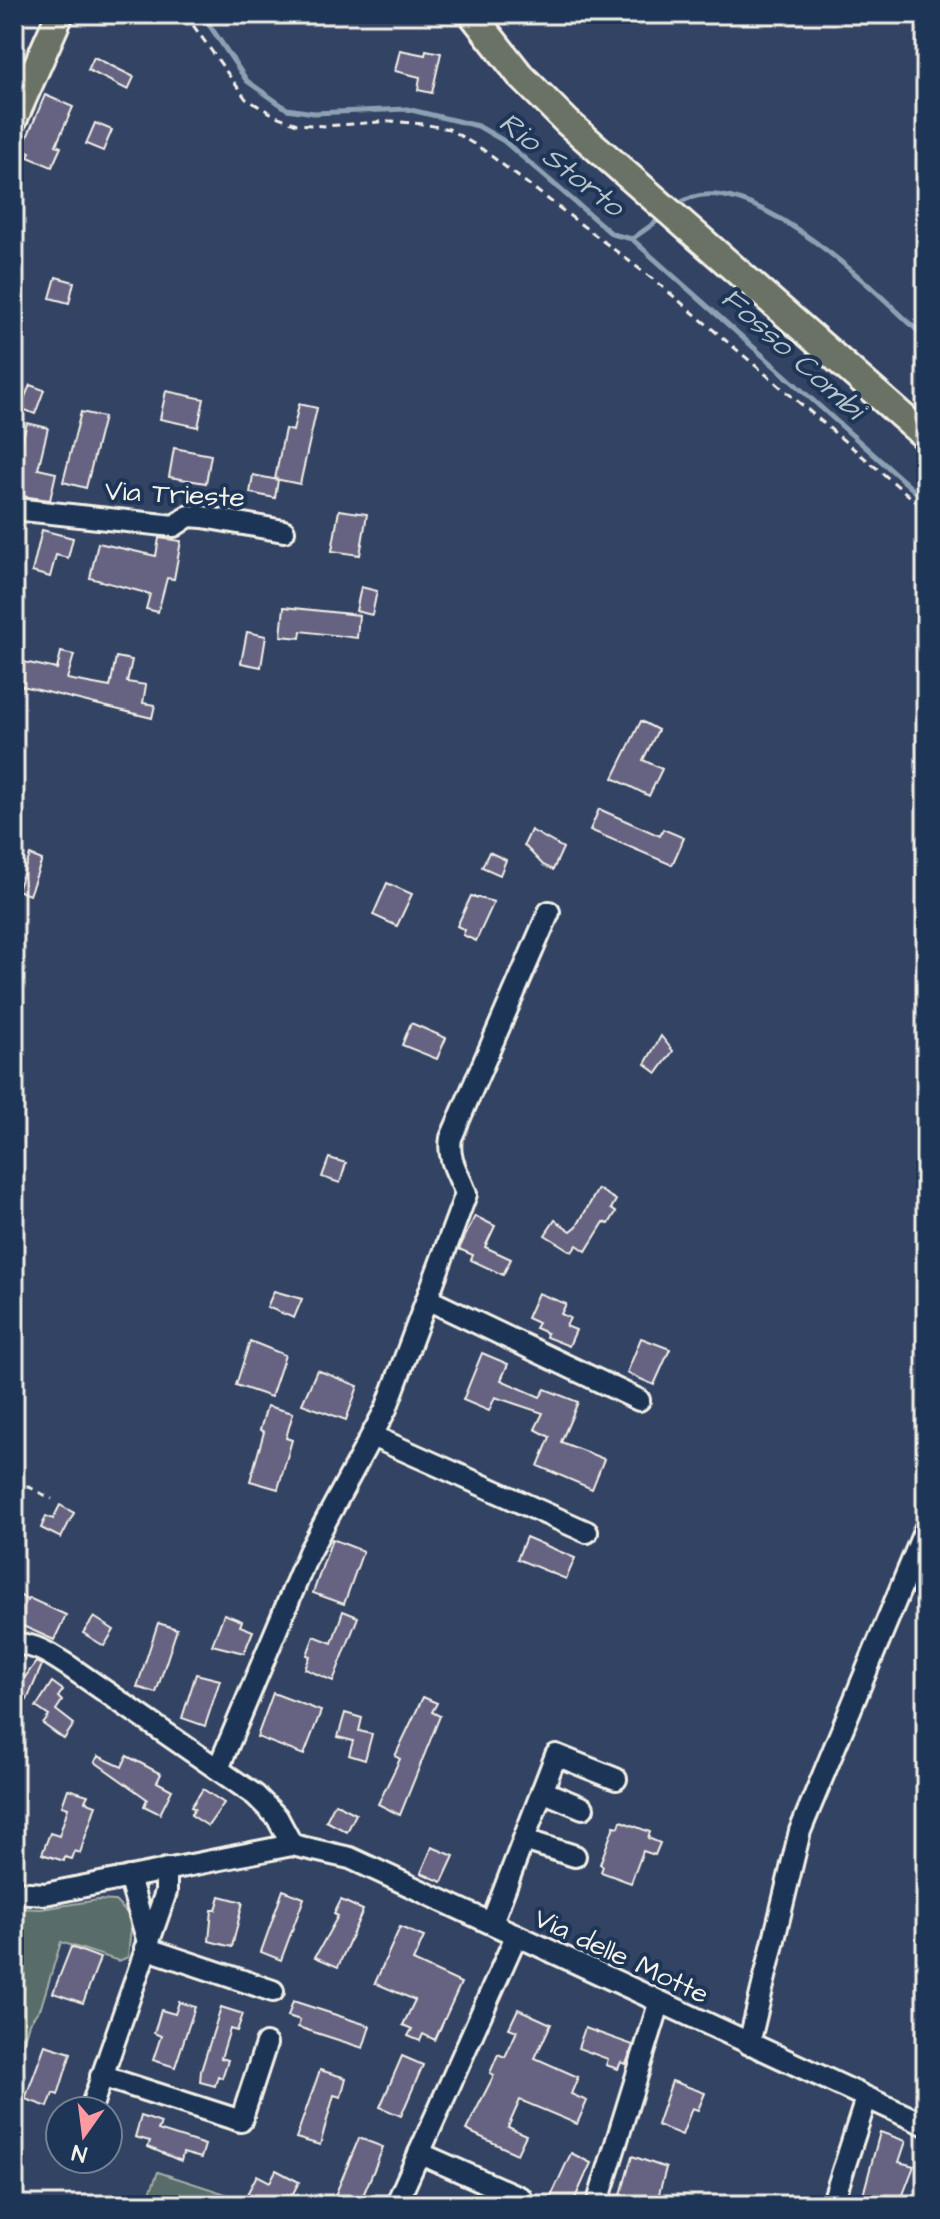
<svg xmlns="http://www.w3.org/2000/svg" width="940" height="2219" font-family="'Architects Daughter',sans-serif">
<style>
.green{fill:#586d69;stroke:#a6afa8;stroke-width:2}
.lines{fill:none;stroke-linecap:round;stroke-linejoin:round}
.stream{stroke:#8ca1b3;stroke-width:5}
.building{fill:#666382;stroke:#f4f1e8;stroke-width:2}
.minor-casing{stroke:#f4f1e8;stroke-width:26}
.major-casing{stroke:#f4f1e8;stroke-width:32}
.path{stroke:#f4f1e8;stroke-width:3;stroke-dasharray:8 6;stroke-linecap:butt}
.minor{stroke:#1d3557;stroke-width:20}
.major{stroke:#6b7165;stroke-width:26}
.labels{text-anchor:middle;stroke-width:8;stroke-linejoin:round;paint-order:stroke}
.street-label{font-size:28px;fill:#f4f1e8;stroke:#1d3557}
.water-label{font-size:30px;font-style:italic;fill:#b7c2c9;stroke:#1d3557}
</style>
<rect width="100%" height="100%" fill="#334364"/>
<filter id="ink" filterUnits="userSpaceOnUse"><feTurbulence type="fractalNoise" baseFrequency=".0125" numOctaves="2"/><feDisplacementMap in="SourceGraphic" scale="16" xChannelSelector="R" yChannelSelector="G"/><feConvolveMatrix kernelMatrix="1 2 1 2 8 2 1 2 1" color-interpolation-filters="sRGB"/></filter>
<g filter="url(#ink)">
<g class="green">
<path d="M98 1900 115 1901 132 1918 128 1957 119 1961 61 1942 41 2007 29 2023 14 2072V1908L41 1909Z"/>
<path d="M158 2172 229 2195 237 2205H145Z"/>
</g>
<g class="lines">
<g class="stream">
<path d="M202 14 247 81 287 109 314 113 407 109 478 126 504 141 612 234 632 239 663 217"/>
<path d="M676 206C739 154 882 296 926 339"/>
<path d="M632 239 926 501"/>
</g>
</g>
<g class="building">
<path d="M400 50 425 55 426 50 441 53 432 93 418 90 420 77 395 71Z"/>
<path d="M94 57 134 77 128 90 88 70Z"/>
<path d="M45 95 73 107 56 145 61 147 52 167 28 157 30 152 22 149Z"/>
<path d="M95 123 112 130 103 151 86 144Z"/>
<path d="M56 277 74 282 69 303 50 298Z"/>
<path d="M30 385 44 390 35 414 20 408Z"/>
<path d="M166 391 204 399 198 427 160 419Z"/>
<path d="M299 404 317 408 300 484 275 479 285 429 293 431Z"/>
<path d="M81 412 104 417 86 488 63 482Z"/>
<path d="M27 423 48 428 38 469 56 473 50 500 14 495V459L17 460Z"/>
<path d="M174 448 211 455 206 483 169 477Z"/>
<path d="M253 475 278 480 275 498 250 493Z"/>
<path d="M339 510 367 514 360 555 332 551Z"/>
<path d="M42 530 73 538 68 558 56 555 50 577 32 572Z"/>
<path d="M159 538 181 541 174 579 167 578 158 612 146 609 150 594 90 578 98 543 156 556Z"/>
<path d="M361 587 377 591 372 615 356 611Z"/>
<path d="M284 607 359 615 357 638 301 631 300 638 281 636Z"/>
<path d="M247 632 266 636 261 667 241 663Z"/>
<path d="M61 652 74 655 67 679 110 687 116 657 132 660 127 682 146 685 143 703 155 705 152 718 14 684V660L57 669Z"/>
<path d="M641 721 658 730 643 760 662 769 649 796 613 778Z"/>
<path d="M599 809 660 836 663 829 684 838 672 865 590 830Z"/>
<path d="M531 830 563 848 553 870 543 865 524 845Z"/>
<path d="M489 852 506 860 500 875 482 867Z"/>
<path d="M30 855 42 860 29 895 17 890Z"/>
<path d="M387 883 412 894 397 926 373 915Z"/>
<path d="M471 896 494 902 476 941 463 935 465 930 457 926Z"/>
<path d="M411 1023 446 1038 437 1059 402 1045Z"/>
<path d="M661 1036 673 1051 657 1073 645 1064Z"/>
<path d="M329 1158 346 1163 340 1183 322 1177Z"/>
<path d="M598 1189 616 1200 611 1209 616 1212 609 1224 604 1222 586 1251 577 1245 572 1252 545 1235 555 1220 571 1231 577 1226Z"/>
<path d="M475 1216 495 1226 485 1247 511 1259 503 1275 471 1260 473 1255 459 1249Z"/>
<path d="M274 1291 302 1299 294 1318 267 1307Z"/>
<path d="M538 1293 566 1304 561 1314 570 1318 566 1326 576 1330 569 1346 546 1337 547 1333 535 1328 538 1323 527 1318Z"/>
<path d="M641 1338 670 1349 654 1385 627 1373Z"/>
<path d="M250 1341 285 1355 271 1397 236 1385Z"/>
<path d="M482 1353 508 1364 501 1380 540 1397 545 1389 578 1402 561 1442 604 1459 592 1489 538 1466 550 1437 535 1429 543 1413 495 1397 489 1411 463 1400Z"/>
<path d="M317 1370 358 1386 346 1420 302 1404Z"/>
<path d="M267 1406 293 1413 286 1438 292 1440 278 1489 250 1481 264 1432 260 1430Z"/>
<path d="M60 1505 74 1513 61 1538 41 1528 46 1516 53 1519Z"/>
<path d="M526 1537 575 1558 566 1579 517 1559Z"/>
<path d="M332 1539 363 1551 344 1604 313 1593Z"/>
<path d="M14 1591 28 1601 29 1598 66 1615 54 1640 14 1622Z"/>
<path d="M343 1611 358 1617 333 1681 305 1669 310 1656 307 1655 314 1636 332 1643Z"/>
<path d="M224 1614 242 1621 240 1626 253 1631 244 1653 212 1645Z"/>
<path d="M94 1617 114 1630 104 1646 83 1633Z"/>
<path d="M158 1623 177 1629 156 1693 137 1687Z"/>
<path d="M36 1662 42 1665 27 1700 15 1691Z"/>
<path d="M196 1674 220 1680 205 1726 182 1718Z"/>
<path d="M52 1682 63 1690 58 1697 62 1701 56 1710 74 1724 64 1739 43 1724 49 1716 36 1707Z"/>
<path d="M273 1693 321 1711 304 1755 257 1737Z"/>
<path d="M423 1697 437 1703 432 1712 440 1716 400 1815 378 1804 400 1759 395 1756Z"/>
<path d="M345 1713 362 1718 359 1731 372 1734 365 1760 349 1755 353 1741 338 1737Z"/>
<path d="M98 1756 122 1767 127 1756 161 1774 157 1782 172 1790 160 1814 144 1806 147 1799 95 1762Z"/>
<path d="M68 1789 88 1795 85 1801 96 1805 80 1853 75 1851 72 1859 65 1857 64 1861 42 1854 50 1833 59 1836 68 1808 62 1806Z"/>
<path d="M203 1789 224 1803 208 1826 191 1815 195 1809 191 1807Z"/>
<path d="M335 1803 356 1814 347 1832 326 1821Z"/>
<path d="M621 1821 650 1832 648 1838 660 1843 655 1855 643 1851 631 1883 601 1872 603 1866 600 1864 614 1826 619 1827Z"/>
<path d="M432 1847 454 1856 442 1882 421 1873Z"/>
<path d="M283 1890 304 1898 281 1960 261 1952Z"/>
<path d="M220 1896 243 1902 232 1947 209 1941 212 1910H216Z"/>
<path d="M341 1900 363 1910 338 1967 315 1957 338 1916 334 1914Z"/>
<path d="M400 1927 424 1937 413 1961 461 1983 435 2040 423 2034 420 2041 408 2036 412 2029 403 2025 415 2000 375 1983Z"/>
<path d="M71 1947 100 1958 83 2003 53 1993Z"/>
<path d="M293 2001 370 2026 363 2048 298 2027 300 2020 288 2016Z"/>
<path d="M179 2002 195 2007 175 2067 153 2060 161 2036 154 2033 161 2010 175 2014Z"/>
<path d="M221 2007 243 2014 237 2031 230 2029 221 2058 228 2060 222 2078 218 2076 215 2086 200 2082 201 2071Z"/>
<path d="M518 2009 551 2024 535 2058 578 2077 571 2094 587 2101 577 2124 520 2100 508 2127 526 2135 517 2154 466 2130 494 2075 490 2073 498 2054 505 2057 517 2031 509 2028Z"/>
<path d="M585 2028 633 2045 626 2064 621 2062 618 2069 606 2065 608 2059 578 2048Z"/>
<path d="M45 2045 71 2053 58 2095 53 2093 48 2107 25 2099Z"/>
<path d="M402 2056 423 2065 401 2116 380 2107Z"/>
<path d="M320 2070 346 2078 341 2097 334 2095 320 2145 296 2138Z"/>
<path d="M672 2081 705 2093 698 2110 692 2108 682 2135 657 2125Z"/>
<path d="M141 2116 161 2123 158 2130 205 2145 201 2158 183 2153 181 2161 148 2147 150 2141 135 2137Z"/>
<path d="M880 2132 906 2141 899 2162 914 2166 899 2205H870L872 2200 863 2195Z"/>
<path d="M359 2138 383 2147 376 2165 359 2205H331Z"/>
<path d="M571 2153 591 2163 572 2205H547Z"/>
<path d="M632 2156 666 2168 656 2205H618Z"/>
<path d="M276 2170 299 2182 287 2205H268L247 2194 257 2175 270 2182Z"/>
</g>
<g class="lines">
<g class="minor-casing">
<g id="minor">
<path d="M14 509 174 526 189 516 203 517 284 531"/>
<path d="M429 1300 639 1400"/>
<path d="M372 1436 587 1532"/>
<path d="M14 1644C35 1643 53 1656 70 1667L255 1795 277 1817 292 1845"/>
<path d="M218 1769 309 1552 386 1409 466 1194C459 1174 447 1160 451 1138L549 912"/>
<path d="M542 1791 583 1808"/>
<path d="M524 1840 575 1856"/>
<path d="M129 1877 148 1942"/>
<path d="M14 1892 45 1894 292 1845 350 1858 926 2125"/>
<path d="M492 1922 556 1755 616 1779"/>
<path d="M145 1948 273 1991"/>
<path d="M749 2044 800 1831 926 1527"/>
<path d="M101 2076 241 2121 266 2044"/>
<path d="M90 2111 166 1892V1869"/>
<path d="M419 2153 521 2198 524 2205"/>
<path d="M396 2205 516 1936"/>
<path d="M597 2205 659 2004"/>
<path d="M832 2205 866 2099"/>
</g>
</g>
<g class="major-casing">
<g id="major">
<path d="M472 14 520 75 567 122 926 437"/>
<path d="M14 118 60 14"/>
</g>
</g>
<g class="path">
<path d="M185 14 246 99 276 116 297 124 326 126 392 121 423 124 449 129 482 149 658 283 926 510"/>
<path d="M14 153 21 138"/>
<path d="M14 1479 52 1499"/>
<path d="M14 1922 19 1935"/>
</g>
<use href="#minor" class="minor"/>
<use href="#major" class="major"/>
</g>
</g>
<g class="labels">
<g class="street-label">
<text transform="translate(175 493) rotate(3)" y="10">Via Trieste</text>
<text transform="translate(622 1955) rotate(25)" y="10">Via delle Motte</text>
</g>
<g class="water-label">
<text transform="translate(562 164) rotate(38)" y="10">Rio Storto</text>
<text transform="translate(793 353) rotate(42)" y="10">Fosso Combi</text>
</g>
</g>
<rect width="940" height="2219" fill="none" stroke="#1d3557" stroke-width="48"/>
<rect x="24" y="24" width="892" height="2171" fill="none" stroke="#f4f1e8" stroke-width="3" filter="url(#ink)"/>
<g transform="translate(84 2135) rotate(194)"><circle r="38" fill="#1d3557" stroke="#738091" stroke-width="2"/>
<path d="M0-6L14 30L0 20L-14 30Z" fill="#ff9aa2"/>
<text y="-12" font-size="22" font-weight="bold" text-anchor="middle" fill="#f4f1e8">N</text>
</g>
</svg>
